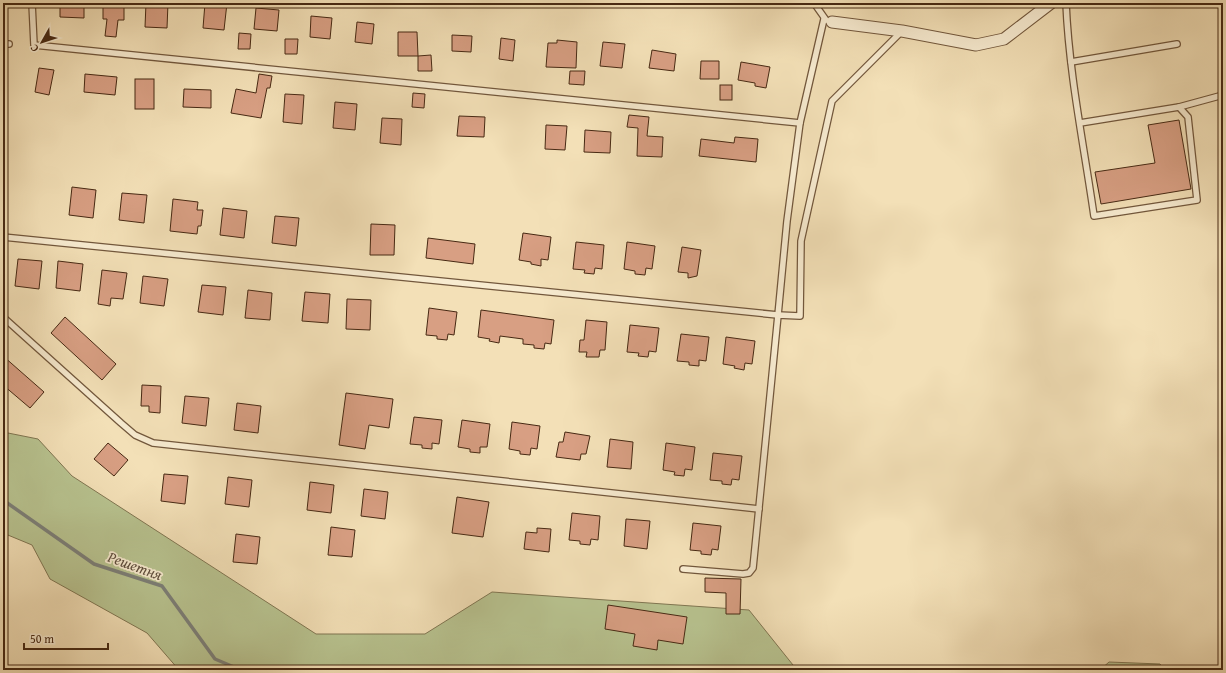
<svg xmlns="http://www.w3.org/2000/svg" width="1226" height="673" font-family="'Gentium Book Plus',serif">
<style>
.green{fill:#b8c390;stroke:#807652}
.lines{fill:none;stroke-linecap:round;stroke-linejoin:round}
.stream{stroke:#7d8078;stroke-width:3.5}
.building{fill:#d89f83;stroke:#472913}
.service-casing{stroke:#72573c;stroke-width:8}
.minor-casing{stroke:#72573c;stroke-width:13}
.service{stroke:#f7ebd0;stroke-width:5.5}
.minor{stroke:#f7ebd0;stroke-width:11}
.labels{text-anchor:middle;stroke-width:3.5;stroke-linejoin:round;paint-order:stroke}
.water-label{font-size:15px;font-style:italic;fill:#5e4d3d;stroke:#f7ebd0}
</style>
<rect width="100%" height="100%" fill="#f3e0b7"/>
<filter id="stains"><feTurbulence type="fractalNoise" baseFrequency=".005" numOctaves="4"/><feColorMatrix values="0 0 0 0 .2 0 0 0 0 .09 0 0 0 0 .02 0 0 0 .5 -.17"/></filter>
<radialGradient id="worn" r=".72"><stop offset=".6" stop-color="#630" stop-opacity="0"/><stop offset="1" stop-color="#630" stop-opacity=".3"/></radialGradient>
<g class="green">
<path d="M3 432 38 439 72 476 316 634H425L492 592 749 610 797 670H179L147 633 50 579 32 545 3 533Z"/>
<path d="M1109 662 1160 664 1165 670H1100Z"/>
</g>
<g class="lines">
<path class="stream" d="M3 500 94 564 162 586 215 659 241 670"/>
</g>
<g class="building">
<path d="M60 3H84V18L60 17Z"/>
<path d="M103 3H124V20H118L116 37 105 36 107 19H103Z"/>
<path d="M146 3H168L167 28 145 27Z"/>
<path d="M205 3H227L224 30 203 28Z"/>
<path d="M256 8 279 10 277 31 254 29Z"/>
<path d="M311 16 332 18 330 39 310 37Z"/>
<path d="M357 22 374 24 372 44 355 42Z"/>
<path d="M398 32H417L418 56H398Z"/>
<path d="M239 33 251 34 250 49H238Z"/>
<path d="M452 35 472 36 471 52 452 51Z"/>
<path d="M501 38 515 40 513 61 499 59Z"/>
<path d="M285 39H298L297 54H285Z"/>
<path d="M557 40 577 42 576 68 546 67 548 43H557Z"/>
<path d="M603 42 625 44 622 68 600 66Z"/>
<path d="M652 50 676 54 674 71 649 68Z"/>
<path d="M431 55 432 71H418V56Z"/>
<path d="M701 61H719V79H700Z"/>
<path d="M741 62 770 67 766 88 755 86V83L738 80Z"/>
<path d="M39 68 54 70 49 95 35 92Z"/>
<path d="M570 71H585L584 85 569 84Z"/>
<path d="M85 74 117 77 115 95 84 92Z"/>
<path d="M259 74 272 76 270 88H267L261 118 231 113 236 89 256 93Z"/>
<rect x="135" y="79" width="19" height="30"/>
<rect x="720" y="85" width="12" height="15"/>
<path d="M184 89 211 90V108L183 107Z"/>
<path d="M413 93 425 94 424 108 412 107Z"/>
<path d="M285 94 304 95 302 124 283 122Z"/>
<path d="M335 102 357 104 355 130 333 128Z"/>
<path d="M629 115 649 117 647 136 663 137 662 157 637 156 638 128 627 127Z"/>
<path d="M459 116 485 117 484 137 457 136Z"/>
<path d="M382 118 402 119 401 145 380 143Z"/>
<path d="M1179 120 1191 189 1101 204 1095 172 1155 163 1148 125Z"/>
<path d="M546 125 567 126 565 150 545 149Z"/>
<path d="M585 130 611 132 610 153 584 152Z"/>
<path d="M735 137 758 139 756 162 699 156 701 139 734 143Z"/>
<path d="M72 187 96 190 93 218 69 215Z"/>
<path d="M122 193 147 195 144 223 119 220Z"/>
<path d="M173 199 198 202 197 210H203L201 226H198L197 234 170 231Z"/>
<path d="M223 208 247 211 244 238 220 235Z"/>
<path d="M275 216 299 218 296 246 272 243Z"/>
<path d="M371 224 395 225 394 255H370Z"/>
<path d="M523 233 551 237 548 260 541 259V266L531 264V262L519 260Z"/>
<path d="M428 238 475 244 473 264 426 258Z"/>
<path d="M576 242 604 245 602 269 595 268 594 274 584 273 585 270 573 269Z"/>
<path d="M627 242 655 246 652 269 646 268 645 275 635 274V271L624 269Z"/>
<path d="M682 247 701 250 697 276 688 278V273L678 272Z"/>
<path d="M18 259 42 261 39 289 15 286Z"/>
<path d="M58 261 83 264 80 291 56 288Z"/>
<path d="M102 270 127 273 123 299 111 298 110 306 98 304Z"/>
<path d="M143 276 168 279 164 306 140 303Z"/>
<path d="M202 285 226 287 223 315 198 312Z"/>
<path d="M248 290 272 293 270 320 245 318Z"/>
<path d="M305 292 330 294 328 323 302 321Z"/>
<path d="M347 299 371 300 370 330 346 329Z"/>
<path d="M429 308 457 312 454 335 448 334 447 340 437 339V336L426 335Z"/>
<path d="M481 310 554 320 551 344 545 343 544 349 534 348V345L523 344V339L500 336 499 343 489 341 490 339 478 337Z"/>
<path d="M65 317 116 364 102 380 51 333Z"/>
<path d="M586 320 607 322 605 350H600L599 357H586L587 352H579L580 340H584Z"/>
<path d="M630 325 659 328 656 352 649 351 648 357 638 356 639 353 627 352Z"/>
<path d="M681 334 709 337 706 361 699 360V366L689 365V362L677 361Z"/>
<path d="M726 337 755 341 752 364 745 363 744 370 734 368 735 366 723 364Z"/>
<path d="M3 356 44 392 30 408 3 385Z"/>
<path d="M142 385 161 386 160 413 149 412V406H141Z"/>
<path d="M346 393 393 399 389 428 369 425 365 449 339 445Z"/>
<path d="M185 396 209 398 206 426 182 423Z"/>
<path d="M237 403 261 406 258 433 234 430Z"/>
<path d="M414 417 442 420 439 444 432 443V449L422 448V445L410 444Z"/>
<path d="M462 420 490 424 487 447H480V453L470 452V449L458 447Z"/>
<path d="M512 422 540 426 537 449 531 448 530 455 520 454V451L509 449Z"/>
<path d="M565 432 590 436 586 454H581L580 460 556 457 559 442H563Z"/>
<path d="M610 439 633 442 631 469 607 467Z"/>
<path d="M108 443 128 460 114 476 94 459Z"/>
<path d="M666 443 695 447 692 470 685 469 684 476 674 475 675 472 663 470Z"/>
<path d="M713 453 742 456 739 480 732 479 731 485 722 484V481L710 480Z"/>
<path d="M164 474 188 476 185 504 161 501Z"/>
<path d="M228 477 252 480 249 507 225 504Z"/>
<path d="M310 482 334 485 331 513 307 510Z"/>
<path d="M364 489 388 492 385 519 361 516Z"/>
<path d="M457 497 489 502 483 537 452 533Z"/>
<path d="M572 513 600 516 598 540 591 539 590 545 580 544V541L569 540Z"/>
<path d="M626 519 650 521 647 549 624 546Z"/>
<path d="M693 523 721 526 718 550 712 549 711 555 701 554V551L690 550Z"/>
<path d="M331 527 355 530 352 557 328 555Z"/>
<path d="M537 528 551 529 549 552 524 549 526 532 537 533Z"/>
<path d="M236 534 260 537 257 564 233 562Z"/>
<path d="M705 578 741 579 740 614H726V593L705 592Z"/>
<path d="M608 605 687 617 683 644 658 640 657 650 633 646 635 634 605 629Z"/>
</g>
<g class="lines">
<g class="service-casing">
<g id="service">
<path d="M32 3 34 45 800 123 824 19"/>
<path d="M814 3 826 20"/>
<path d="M1066 3C1069 74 1084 146 1094 216L1197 200 1188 117 1179 107 1080 123"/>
<path d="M3 44H9"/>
<path d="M1071 62 1177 44"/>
<path d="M1179 107 1223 95"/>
<path d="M3 237 778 315 787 221 800 123"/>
<path d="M3 317 121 423 135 435 153 443 759 509"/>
<path d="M683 569 743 574 749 573 753 568 778 315 800 316 801 241 832 101 902 31"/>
</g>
</g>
<g class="minor-casing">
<path id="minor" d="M832 22 902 31 976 45 1004 39 1051 3"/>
</g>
<use href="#service" class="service"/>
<use href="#minor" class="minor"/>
</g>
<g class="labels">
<g class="water-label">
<text transform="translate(135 566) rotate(20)" y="5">Решетня</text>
</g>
</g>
<rect width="1226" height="673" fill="none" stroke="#f3e0b7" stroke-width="16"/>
<rect x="4" y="4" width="1218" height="665" fill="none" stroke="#472913" stroke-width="2"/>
<rect x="8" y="8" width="1210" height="657" fill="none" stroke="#472913"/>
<g transform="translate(42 42) rotate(231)" stroke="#f7ebd0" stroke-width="3" paint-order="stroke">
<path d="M0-3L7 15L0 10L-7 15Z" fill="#472913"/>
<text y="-6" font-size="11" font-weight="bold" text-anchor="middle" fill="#472913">С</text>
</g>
<path d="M24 643v6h84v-6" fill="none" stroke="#472913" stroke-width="2"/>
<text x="30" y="643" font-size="12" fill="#472913" stroke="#f7ebd0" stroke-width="3" paint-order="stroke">50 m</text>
<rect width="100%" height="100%" filter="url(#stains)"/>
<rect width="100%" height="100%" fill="url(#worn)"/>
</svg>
